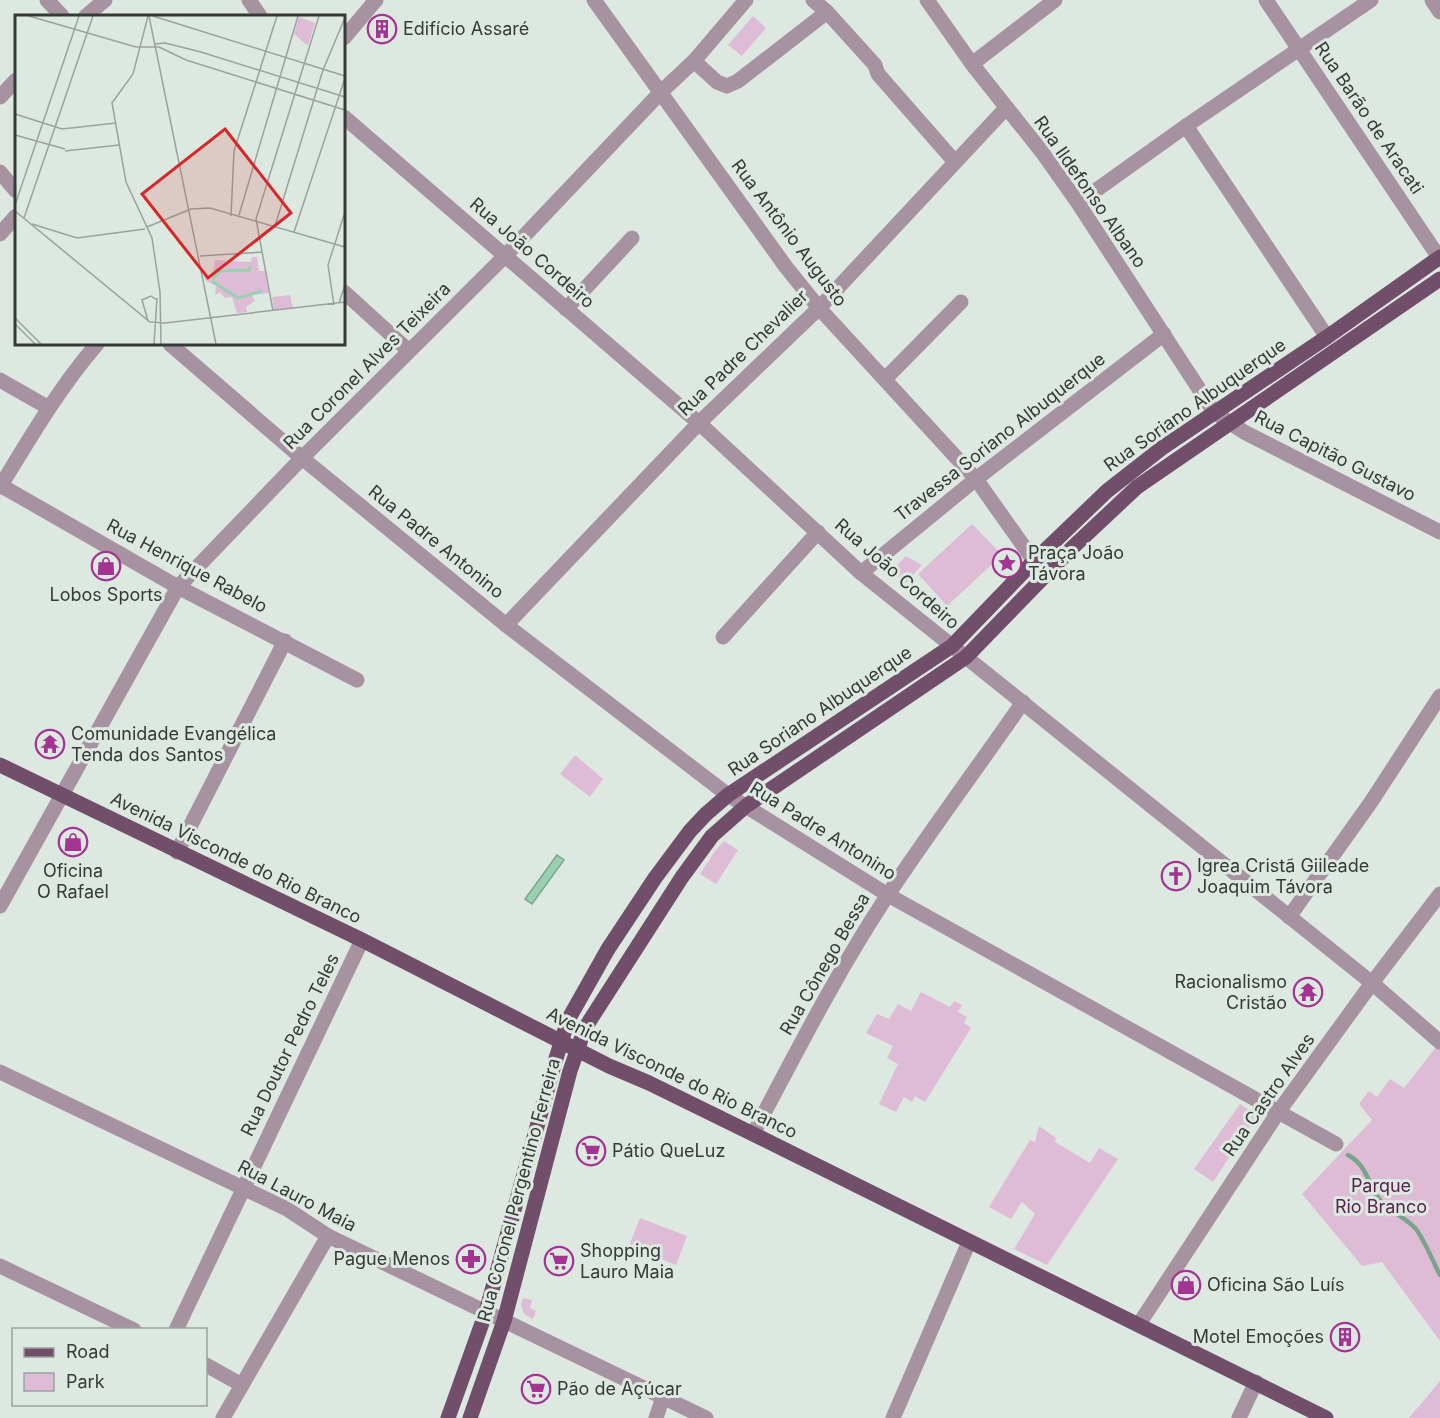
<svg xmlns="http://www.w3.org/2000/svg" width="1440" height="1418" font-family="Inter,sans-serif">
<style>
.green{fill:#dfbcd5}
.water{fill:#99d0b1;stroke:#7ba38c;stroke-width:1.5}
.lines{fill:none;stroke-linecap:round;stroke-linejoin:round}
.stream{stroke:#7ba38c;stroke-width:4.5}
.minor{stroke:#a792a1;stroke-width:15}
.major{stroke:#714e69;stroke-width:15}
.labels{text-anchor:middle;stroke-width:6;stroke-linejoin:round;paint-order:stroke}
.poi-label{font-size:18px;fill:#363a37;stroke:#dde8e1;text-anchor:start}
.street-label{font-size:18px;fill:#363a37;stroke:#dde8e1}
.park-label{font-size:18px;fill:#5a224f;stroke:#dde8e1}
.inset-river{fill:none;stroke:#99d0b1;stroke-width:3}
.inset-road{fill:none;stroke:#9aa29d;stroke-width:1.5}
.view{fill:#d62828;fill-opacity:0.15;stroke:#d62828;stroke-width:3}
.inset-edge{fill:none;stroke:#363a37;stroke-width:3}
</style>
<rect width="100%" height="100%" fill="#dde8e1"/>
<g class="green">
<path d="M753 16 766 28 742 56 728 45Z"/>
<path d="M972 524 1002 555 947 606 918 574Z"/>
<path d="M906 556 922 565 906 583 891 571Z"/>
<path d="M575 755 603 779 590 797 560 774Z"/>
<path d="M724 841 738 850 716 884 700 874 715 851Z"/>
<path d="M921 992 950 1007 954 1001 962 1005 958 1012 967 1017 964 1023 971 1028 925 1102 915 1096 912 1102 904 1097 896 1112 879 1104 898 1064 887 1058 893 1046 866 1033 877 1014 889 1019 898 1004 911 1011Z"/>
<path d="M1440 1042V1341L1382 1262 1362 1266 1302 1194 1372 1120 1359 1104 1369 1091 1377 1097 1390 1079 1404 1088Z"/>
<path d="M1240 1104 1253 1113 1255 1118 1213 1182 1194 1169Z"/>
<path d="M1039 1126 1056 1138 1055 1142 1090 1163 1099 1148 1118 1159 1047 1265 1014 1249 1035 1214 1022 1202 1011 1219 989 1207 1030 1140 1035 1142Z"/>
<path d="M640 1218 687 1236 676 1265 629 1246Z"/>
<path d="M523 1298 532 1300 530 1308 536 1311 533 1319 524 1314 521 1305Z"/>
<path d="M1440 1381V1418H1409Z"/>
</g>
<path class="water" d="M557 855 564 860 532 904 525 899Z"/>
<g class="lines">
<path class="stream" d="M1348 1155C1366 1165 1367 1180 1377 1196 1386 1211 1405 1216 1416 1229 1425 1241 1433 1262 1440 1275"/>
<g class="minor">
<path d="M47 0 62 16"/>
<path d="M249 0 260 16"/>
<path d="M594 0 786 267 819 308 976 479 1034 561"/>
<path d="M813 0 827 12 875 65 878 74 955 162"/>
<path d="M927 0 972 64 1042 152 1078 203 1214 412 1244 432 1440 532"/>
<path d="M1266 0 1440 259"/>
<path d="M1432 0 1440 12"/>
<path d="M86 16 105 0"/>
<path d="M344 38 376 0"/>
<path d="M694 61 717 82 727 86 738 81 827 12"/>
<path d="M972 64 1055 0"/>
<path d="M0 97 16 80"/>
<path d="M344 117 699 423 861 573 1372 983 1440 1042"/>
<path d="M1186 126 1327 337"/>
<path d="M0 172 16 191"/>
<path d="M1078 203 1186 126 1371 0"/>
<path d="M0 234 16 216"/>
<path d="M344 292 409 351"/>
<path d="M566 309 632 238"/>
<path d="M170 344 302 458 506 625 728 795 888 895 1336 1144"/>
<path d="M885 379 961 302"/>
<path d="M0 380 49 408"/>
<path d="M0 485 178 587 357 680"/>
<path d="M0 487C30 438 59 388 97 344"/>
<path d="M861 573 976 479 1164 334"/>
<path d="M506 625 699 423 819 308 1006 108"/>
<path d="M723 637 818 532"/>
<path d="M177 852 285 641"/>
<path d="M0 906 178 587 302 458 505 256 661 92 694 61 746 0"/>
<path d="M1289 917 1371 802 1440 696"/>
<path d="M0 1072 287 1209 328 1236 706 1418"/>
<path d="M753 1134C796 1053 837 972 887 896 931 830 978 767 1023 702"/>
<path d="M0 1266 134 1330"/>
<path d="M1139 1324 1279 1111 1372 983 1440 894"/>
<path d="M176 1330 362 940"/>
<path d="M206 1365 242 1385"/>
<path d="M223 1418 328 1236"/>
<path d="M656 1418 663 1397"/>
<path d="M893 1418 969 1242"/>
<path d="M1239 1418 1256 1382"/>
</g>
<g class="major">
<path d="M0 765 362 940 609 1066 649 1083 753 1134 1326 1418"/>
<path d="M448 1418 486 1312 554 1065 568 1020 608 949 655 878 690 831 706 814 728 795 952 646 1034 561 1107 491 1162 448 1327 337 1440 257"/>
<path d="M470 1418 504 1321 570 1071 585 1028 682 877 712 836 746 806 966 657 1072 548 1137 487 1440 279"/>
</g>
</g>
<defs>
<g id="building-ring" transform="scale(1.5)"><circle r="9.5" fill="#dde8e1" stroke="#a43491" stroke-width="1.5"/><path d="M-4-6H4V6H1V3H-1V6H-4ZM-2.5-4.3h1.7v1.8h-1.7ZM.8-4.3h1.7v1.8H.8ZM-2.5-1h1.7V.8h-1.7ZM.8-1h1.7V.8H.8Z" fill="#a43491"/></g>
<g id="sight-ring" transform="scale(1.5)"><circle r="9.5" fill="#dde8e1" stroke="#a43491" stroke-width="1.5"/><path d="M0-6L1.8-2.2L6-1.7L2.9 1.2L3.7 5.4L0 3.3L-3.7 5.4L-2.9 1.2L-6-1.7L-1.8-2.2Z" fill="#a43491"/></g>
<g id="shop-ring" transform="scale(1.5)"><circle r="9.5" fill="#dde8e1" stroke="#a43491" stroke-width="1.5"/><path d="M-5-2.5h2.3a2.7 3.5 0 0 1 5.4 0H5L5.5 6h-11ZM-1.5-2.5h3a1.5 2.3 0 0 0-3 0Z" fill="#a43491"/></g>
<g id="temple-ring" transform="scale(1.5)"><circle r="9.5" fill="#dde8e1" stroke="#a43491" stroke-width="1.5"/><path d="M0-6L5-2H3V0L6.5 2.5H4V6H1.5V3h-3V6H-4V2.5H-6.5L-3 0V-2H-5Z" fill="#a43491"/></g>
<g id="church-ring" transform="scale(1.5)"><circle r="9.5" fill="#dde8e1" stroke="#a43491" stroke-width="1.5"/><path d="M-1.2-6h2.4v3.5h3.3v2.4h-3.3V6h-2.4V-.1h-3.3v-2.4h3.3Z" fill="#a43491"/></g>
<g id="supermarket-ring" transform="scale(1.5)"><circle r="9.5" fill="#dde8e1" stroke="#a43491" stroke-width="1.5"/><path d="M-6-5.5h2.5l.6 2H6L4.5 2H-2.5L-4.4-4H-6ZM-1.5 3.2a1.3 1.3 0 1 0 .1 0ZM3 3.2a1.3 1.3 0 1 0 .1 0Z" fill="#a43491"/></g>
<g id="pharmacy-ring" transform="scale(1.5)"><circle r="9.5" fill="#dde8e1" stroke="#a43491" stroke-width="1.5"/><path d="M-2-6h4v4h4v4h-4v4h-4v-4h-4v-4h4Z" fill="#a43491"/></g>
</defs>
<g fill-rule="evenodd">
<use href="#building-ring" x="382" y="29"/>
<use href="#sight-ring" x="1007" y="563"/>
<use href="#shop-ring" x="106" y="566"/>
<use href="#temple-ring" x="50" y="744"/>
<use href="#shop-ring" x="73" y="842"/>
<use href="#church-ring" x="1176" y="876"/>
<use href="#temple-ring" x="1308" y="992"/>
<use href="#supermarket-ring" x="591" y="1151"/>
<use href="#pharmacy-ring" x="471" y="1259"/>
<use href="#supermarket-ring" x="559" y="1261"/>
<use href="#shop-ring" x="1186" y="1285"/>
<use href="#building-ring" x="1345" y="1337"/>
<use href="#supermarket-ring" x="536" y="1389"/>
</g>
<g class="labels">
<g class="poi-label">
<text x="403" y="35">Edifício Assaré</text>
<text x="1028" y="559">Praça João<tspan x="1028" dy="21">Távora</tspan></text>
<text x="106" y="601" text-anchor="middle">Lobos Sports</text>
<text x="71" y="740">Comunidade Evangélica<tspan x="71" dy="21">Tenda dos Santos</tspan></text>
<text x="1197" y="872">Igrea Cristã Giileade<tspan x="1197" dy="21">Joaquim Távora</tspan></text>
<text x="73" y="877" text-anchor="middle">Oficina<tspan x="73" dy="21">O Rafael</tspan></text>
<text x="1287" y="988" text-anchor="end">Racionalismo<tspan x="1287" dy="21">Cristão</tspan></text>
<text x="612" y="1157">Pátio QueLuz</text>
<text x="580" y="1257">Shopping<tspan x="580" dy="21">Lauro Maia</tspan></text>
<text x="450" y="1265" text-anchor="end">Pague Menos</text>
<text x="1207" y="1291">Oficina São Luís</text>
<text x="1324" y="1343" text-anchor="end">Motel Emoções</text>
<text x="557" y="1395">Pão de Açúcar</text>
</g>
<g class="street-label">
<text transform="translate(1369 118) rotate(56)" y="6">Rua Barão de Aracati</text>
<text transform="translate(1090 192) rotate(55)" y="6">Rua Ildefonso Albano</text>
<text transform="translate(789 233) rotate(53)" y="6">Rua Antônio Augusto</text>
<text transform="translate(532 253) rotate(41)" y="6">Rua João Cordeiro</text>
<text transform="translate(743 353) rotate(-44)" y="6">Rua Padre Chevalier</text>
<text transform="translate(367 366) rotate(-45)" y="6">Rua Coronel Alves Teixeira</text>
<text transform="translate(1195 405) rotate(-35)" y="6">Rua Soriano Albuquerque</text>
<text transform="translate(1000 437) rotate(-38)" y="6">Travessa Soriano Albuquerque</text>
<text transform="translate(1335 456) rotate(27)" y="6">Rua Capitão Gustavo</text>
<text transform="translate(436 542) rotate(39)" y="6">Rua Padre Antonino</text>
<text transform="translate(187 566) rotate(28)" y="6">Rua Henrique Rabelo</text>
<text transform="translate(897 574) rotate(41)" y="6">Rua João Cordeiro</text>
<text transform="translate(820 711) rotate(-34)" y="6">Rua Soriano Albuquerque</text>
<text transform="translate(823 831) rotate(32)" y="6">Rua Padre Antonino</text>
<text transform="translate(236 858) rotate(26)" y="6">Avenida Visconde do Rio Branco</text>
<text transform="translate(825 964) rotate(-60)" y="6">Rua Cônego Bessa</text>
<text transform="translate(290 1045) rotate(-64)" y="6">Rua Doutor Pedro Teles</text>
<text transform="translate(672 1073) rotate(26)" y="6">Avenida Visconde do Rio Branco</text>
<text transform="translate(1269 1095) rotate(-55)" y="6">Rua Castro Alves</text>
<text transform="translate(519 1190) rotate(-75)" y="6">Rua Coronel Pergentino Ferreira</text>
<text transform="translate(297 1196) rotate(28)" y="6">Rua Lauro Maia</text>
</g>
<g class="park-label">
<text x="1381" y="1192">Parque<tspan x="1381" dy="21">Rio Branco</tspan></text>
</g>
</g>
<g transform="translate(15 15)">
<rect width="330" height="330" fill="#dde8e1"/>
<path d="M284 2 300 8 293 31 279 19ZM237 242H242L244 256H250L254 278 237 280 240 286 231 292 232 297 222 298 217 282 210 283 205 277 200 280 201 271 191 266 189 261H197L200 245 236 247ZM275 280 278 293 259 295 257 282Z" fill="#dfbcd5"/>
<path class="inset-river" d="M198 264 205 256 234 255 236 251M197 266 223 283 247 276"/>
<path class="inset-road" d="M14 1 121 32H144L171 45 330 95M133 1 118 59 97 88 111 167 137 223 145 277 146 329M134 1 201 329M138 1 330 61M140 29 150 28 186 37 330 82M0 99 47 114 101 108M0 120 50 134M50 136 104 130M0 190 64 1M0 196 135 307 150 308 330 287M224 200 283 1M216 201 219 136 262 1M9 203 78 1M17 209 62 223 130 214M260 211 308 55 329 5M132 212 176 194 195 193 330 232M279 217 330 63M185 241 247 237M324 288 330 270M319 290 313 250 330 197M258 296 241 204 304 1M0 303 26 329M133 306 127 285 136 281 142 285M0 309 20 329M139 329 142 283"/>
<path class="view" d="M210 114 276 198 193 263 127 179Z"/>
<rect width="330" height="330" class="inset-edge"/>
</g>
<rect x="12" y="1328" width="195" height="78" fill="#dde8e1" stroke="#9aa29d" stroke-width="1.5"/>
<rect x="24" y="1348" width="30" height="9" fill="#714e69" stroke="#9aa29d" stroke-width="1.5"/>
<text x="66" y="1358" font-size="18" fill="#363a37">Road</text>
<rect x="24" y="1373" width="30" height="18" fill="#dfbcd5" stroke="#9aa29d" stroke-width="1.5"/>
<text x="66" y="1388" font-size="18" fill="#363a37">Park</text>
</svg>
